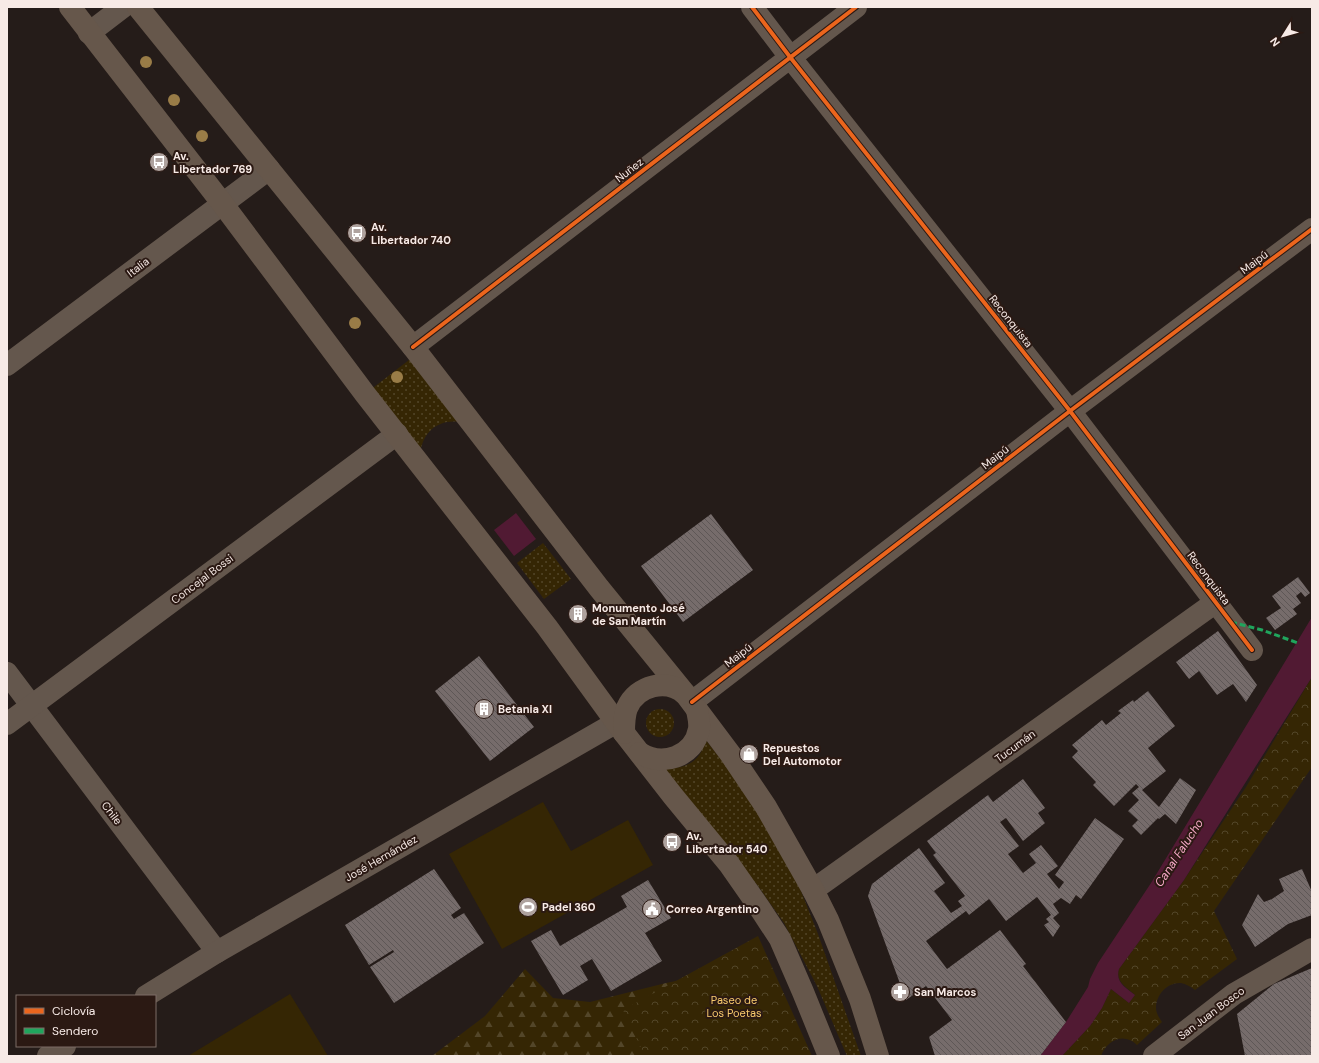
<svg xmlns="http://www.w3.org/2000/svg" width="1319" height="1063" font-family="'DM Sans',sans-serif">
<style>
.grass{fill:url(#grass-dots)}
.forest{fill:url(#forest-firs)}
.park{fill:url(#park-crowns)}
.pitch{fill:#352604}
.water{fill:#511a33}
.building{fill:url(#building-back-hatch)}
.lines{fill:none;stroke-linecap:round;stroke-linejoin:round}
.minor{stroke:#64574d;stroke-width:22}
.major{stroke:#66574b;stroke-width:22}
.quiet{stroke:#20a55d;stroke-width:3;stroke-dasharray:6 3;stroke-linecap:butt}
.cycleway-casing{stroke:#2b1913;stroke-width:6}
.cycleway{stroke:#eb651d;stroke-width:4}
.tree{fill:#997c47}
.labels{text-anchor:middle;stroke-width:4;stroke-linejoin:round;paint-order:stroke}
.poi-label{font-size:11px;font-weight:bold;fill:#f7eae6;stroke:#2b1913;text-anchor:start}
.street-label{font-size:11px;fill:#f7eae6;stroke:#2b1913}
.park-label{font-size:11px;fill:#f8ca6d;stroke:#2b1913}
.water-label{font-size:12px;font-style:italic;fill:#f7aac8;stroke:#2b1913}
</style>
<defs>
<pattern id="grass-dots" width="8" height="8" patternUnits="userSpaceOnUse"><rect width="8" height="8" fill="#352604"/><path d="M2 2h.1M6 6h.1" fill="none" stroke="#534629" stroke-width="1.8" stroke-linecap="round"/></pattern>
<pattern id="forest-firs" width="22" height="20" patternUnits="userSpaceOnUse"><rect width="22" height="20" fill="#352604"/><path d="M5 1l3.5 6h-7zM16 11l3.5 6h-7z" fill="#534629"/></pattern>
<pattern id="park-crowns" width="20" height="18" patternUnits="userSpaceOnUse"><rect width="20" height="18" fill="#352604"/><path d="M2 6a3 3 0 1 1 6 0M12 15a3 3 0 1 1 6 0" fill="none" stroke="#534629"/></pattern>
<pattern id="building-back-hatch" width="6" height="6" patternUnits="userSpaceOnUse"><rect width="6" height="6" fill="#766c6b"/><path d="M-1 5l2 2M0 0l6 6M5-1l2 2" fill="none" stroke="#5e5756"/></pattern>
</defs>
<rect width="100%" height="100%" fill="#251c19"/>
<g class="grass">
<path d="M418 353 460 422C437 419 422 433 420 455L365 394Z"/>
<path d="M543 543 571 579 544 599 517 563Z"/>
<circle cx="660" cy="723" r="14"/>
<path d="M705 739 735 777 774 838 799 886 818 934 861 1056H847L817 986 784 923 758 886 661 768C683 770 702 763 705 739Z"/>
</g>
<path class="forest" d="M739 968 808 1056H432L485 1016 525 969 553 998 590 1002 666 983Z"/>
<g class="park">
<path d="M1312 677V767L1214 911 1237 959 1195 990C1191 987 1186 984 1181 983 1168 982 1156 994 1156 1008 1156 1013 1159 1018 1162 1022L1137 1045C1124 1032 1107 1040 1101 1056H1062L1090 1026 1102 1008 1111 989 1129 1003 1135 995C1127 987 1115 982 1119 969L1184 880 1246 787Z"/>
<path d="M758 936 812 1056H645L623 1010Z"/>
</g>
<g class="pitch">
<path d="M543 802 571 851 628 820 653 865 502 949 449 854Z"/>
<path d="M290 994 328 1056H188Z"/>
</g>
<g class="water">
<path d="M516 513 536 539 514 556 494 530Z"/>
<path d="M1312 617V677L1184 880 1119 969C1115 982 1126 988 1135 995L1129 1003 1111 989 1102 1008 1090 1026 1062 1056H1040L1066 1022 1088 987 1090 979 1098 963 1151 883Z"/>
</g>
<g class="building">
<path d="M711 514 753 570 683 622 641 566Z"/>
<path d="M1298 577 1310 593 1305 597 1301 592 1296 596 1301 603 1293 609 1297 614 1275 630 1266 618 1281 608 1272 596Z"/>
<path d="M579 606 586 616 577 623 570 613Z"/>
<path d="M1218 631 1257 685 1246 702 1233 684 1217 695 1199 671 1189 679 1176 662Z"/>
<path d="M479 656 534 727 490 761 435 691Z"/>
<path d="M1148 691 1175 726 1148 748 1166 771 1142 790 1159 807 1180 778 1196 790 1176 824 1165 814 1159 819 1158 818 1141 835 1132 826 1138 820 1128 811 1139 800 1132 793 1139 787 1136 784 1114 806 1093 785 1096 782 1072 757 1078 751 1072 745 1102 720 1106 725 1121 713 1118 711 1133 700 1134 702Z"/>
<path d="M1023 779 1045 808 1038 813 1045 823 1023 841 1006 818 1000 822 1019 846 1008 854 1023 873 1036 863 1029 854 1041 845 1058 866 1047 874 1059 889 1064 882 1055 875 1095 818 1124 839 1081 899 1076 895 1070 904 1061 898 1053 904 1059 913 1053 918 1060 926 1053 937 1044 925 1049 922 1046 919 1051 915 1037 897 1006 921 989 899 969 915 966 911 926 941 947 969 1000 930 1026 964 1023 966 1066 1022 1040 1056H935L929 1037 952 1020 926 986 906 1000 868 896 872 884 919 848 945 883 934 891 951 913 962 906 958 901 965 896 933 855 936 853 927 841 988 795 993 802Z"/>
<path d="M434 869 461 908 451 915 454 919 464 913 484 943 394 1003 370 967 394 952 393 950 369 965 345 925Z"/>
<path d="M1302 869 1312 892V915L1288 924 1255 947 1242 925 1258 894 1264 902 1272 899 1284 891 1279 879Z"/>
<path d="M648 880 671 918 645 933 662 961 611 991 592 959 580 966 588 980 563 995 531 941 551 930 560 946 627 907 621 896Z"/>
<path d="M1312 968V1056H1245L1237 1014 1274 984Z"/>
</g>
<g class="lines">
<g class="minor">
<path d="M752 7 790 57 1070 411 1252 650"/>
<path d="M89 33 123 7"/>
<path d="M413 347 856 7"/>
<path d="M7 365 269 169"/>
<path d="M7 673 217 952"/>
<path d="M692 702 1070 411 1312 229"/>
<path d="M7 724 397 434"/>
<path d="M813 890 1216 602"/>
<path d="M146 996 217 952 617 722"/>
<path d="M48 1056 65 1046"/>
<path d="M1154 1056 1234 994 1312 949"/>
</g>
<g class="major">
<path d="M70 7 222 203 365 394 547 627 624 733 673 796 729 864 759 907 780 939 803 992 829 1056"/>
<path d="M138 7 413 347 599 588 686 695 731 755 766 807 813 890 828 920 860 999 878 1056"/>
<path d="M624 733C624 724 624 716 627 708 637 685 667 678 685 694"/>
<path d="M640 753C662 767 694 757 699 729 700 722 698 716 697 710"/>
</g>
<path class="quiet" d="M1231 622 1262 630 1298 643"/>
<g class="cycleway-casing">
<g id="cycleway">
<path d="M752 7 790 57 1070 411 1252 650"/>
<path d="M413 347 856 7"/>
<path d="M692 702 1070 411 1312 229"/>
</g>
</g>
<use href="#cycleway" class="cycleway"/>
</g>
<g class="tree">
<circle cx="146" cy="62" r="6"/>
<circle cx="174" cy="100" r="6"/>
<circle cx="202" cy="136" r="6"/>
<circle cx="355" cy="323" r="6"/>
<circle cx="397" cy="377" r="6"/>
</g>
<defs>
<g id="bus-disc" transform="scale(1)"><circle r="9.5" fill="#aea29e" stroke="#2b1913"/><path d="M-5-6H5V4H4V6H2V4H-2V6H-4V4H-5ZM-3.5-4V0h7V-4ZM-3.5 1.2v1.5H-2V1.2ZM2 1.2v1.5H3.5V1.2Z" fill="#fff"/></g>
<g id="building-disc" transform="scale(1)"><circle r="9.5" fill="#aea29e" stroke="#2b1913"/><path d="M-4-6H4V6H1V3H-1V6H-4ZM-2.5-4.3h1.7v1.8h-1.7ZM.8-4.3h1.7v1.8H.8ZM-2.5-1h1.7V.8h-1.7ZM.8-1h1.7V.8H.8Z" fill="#fff"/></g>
<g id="shop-disc" transform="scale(1)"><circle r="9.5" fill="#aea29e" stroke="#2b1913"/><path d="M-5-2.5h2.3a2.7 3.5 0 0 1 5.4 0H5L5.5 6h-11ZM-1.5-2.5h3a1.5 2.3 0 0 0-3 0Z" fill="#fff"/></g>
<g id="stadium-disc" transform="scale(1)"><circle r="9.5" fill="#aea29e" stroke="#2b1913"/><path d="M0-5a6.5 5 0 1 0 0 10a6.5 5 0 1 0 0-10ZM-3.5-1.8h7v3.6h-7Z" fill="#fff"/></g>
<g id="civic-disc" transform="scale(1)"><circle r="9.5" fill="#aea29e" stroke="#2b1913"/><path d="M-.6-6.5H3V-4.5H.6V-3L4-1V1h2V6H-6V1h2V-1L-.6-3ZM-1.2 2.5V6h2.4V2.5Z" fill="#fff"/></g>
<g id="pharmacy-disc" transform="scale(1)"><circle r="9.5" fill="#aea29e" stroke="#2b1913"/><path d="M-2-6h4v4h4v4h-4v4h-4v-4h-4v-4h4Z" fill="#fff"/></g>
</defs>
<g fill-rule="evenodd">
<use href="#bus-disc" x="159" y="162"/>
<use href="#bus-disc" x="357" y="233"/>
<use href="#building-disc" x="578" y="614"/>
<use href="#building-disc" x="484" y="709"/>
<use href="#shop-disc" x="749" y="754"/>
<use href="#bus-disc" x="672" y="842"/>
<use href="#stadium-disc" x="528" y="907"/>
<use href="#civic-disc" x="652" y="909"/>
<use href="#pharmacy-disc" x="900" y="992"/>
</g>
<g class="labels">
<g class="poi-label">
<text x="173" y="160">Av.<tspan x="173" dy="13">Libertador 769</tspan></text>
<text x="371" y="231">Av.<tspan x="371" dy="13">Libertador 740</tspan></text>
<text x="592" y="612">Monumento José<tspan x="592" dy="13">de San Martín</tspan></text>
<text x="498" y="713">Betania XI</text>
<text x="763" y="752">Repuestos<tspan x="763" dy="13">Del Automotor</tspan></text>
<text x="686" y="840">Av.<tspan x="686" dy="13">Libertador 540</tspan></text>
<text x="542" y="911">Padel 360</text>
<text x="666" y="913">Correo Argentino</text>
<text x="914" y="996">San Marcos</text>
</g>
<g class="street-label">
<text transform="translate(629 170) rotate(-38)" y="4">Nuñez</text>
<text transform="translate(1254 262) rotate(-37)" y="4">Maipú</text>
<text transform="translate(138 267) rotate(-37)" y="4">Italia</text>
<text transform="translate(1011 321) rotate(52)" y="4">Reconquista</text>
<text transform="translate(995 457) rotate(-38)" y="4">Maipú</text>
<text transform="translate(1209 578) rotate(53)" y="4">Reconquista</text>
<text transform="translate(202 579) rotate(-37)" y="4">Concejal Bossi</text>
<text transform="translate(738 655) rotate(-38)" y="4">Maipú</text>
<text transform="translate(1015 746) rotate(-36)" y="4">Tucumán</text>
<text transform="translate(112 813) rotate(53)" y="4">Chile</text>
<text transform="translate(381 858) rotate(-30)" y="4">José Hernández</text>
<text transform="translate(1211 1013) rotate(-37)" y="4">San Juan Bosco</text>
</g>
<g class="park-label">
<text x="734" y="1004">Paseo de<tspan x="734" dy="13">Los Poetas</tspan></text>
</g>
<g class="water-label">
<text transform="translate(1179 853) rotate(-57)" y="4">Canal Falucho</text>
</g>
</g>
<rect width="1319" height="1063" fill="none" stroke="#f7eae6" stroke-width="16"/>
<rect x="16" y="995" width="140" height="52" fill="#2b1913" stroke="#7d6d67"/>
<rect x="24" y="1008" width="20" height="6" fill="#eb651d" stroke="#7d6d67"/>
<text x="52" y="1015" font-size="12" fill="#f7eae6">Ciclovía</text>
<rect x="24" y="1028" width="20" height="6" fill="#20a55d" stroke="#7d6d67"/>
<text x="52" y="1035" font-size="12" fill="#f7eae6">Sendero</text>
<g transform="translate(1283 36) rotate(233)" stroke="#2b1913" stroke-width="3" paint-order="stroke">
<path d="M0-3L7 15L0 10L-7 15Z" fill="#f7eae6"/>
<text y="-6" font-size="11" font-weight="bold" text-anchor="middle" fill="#f7eae6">N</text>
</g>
</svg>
